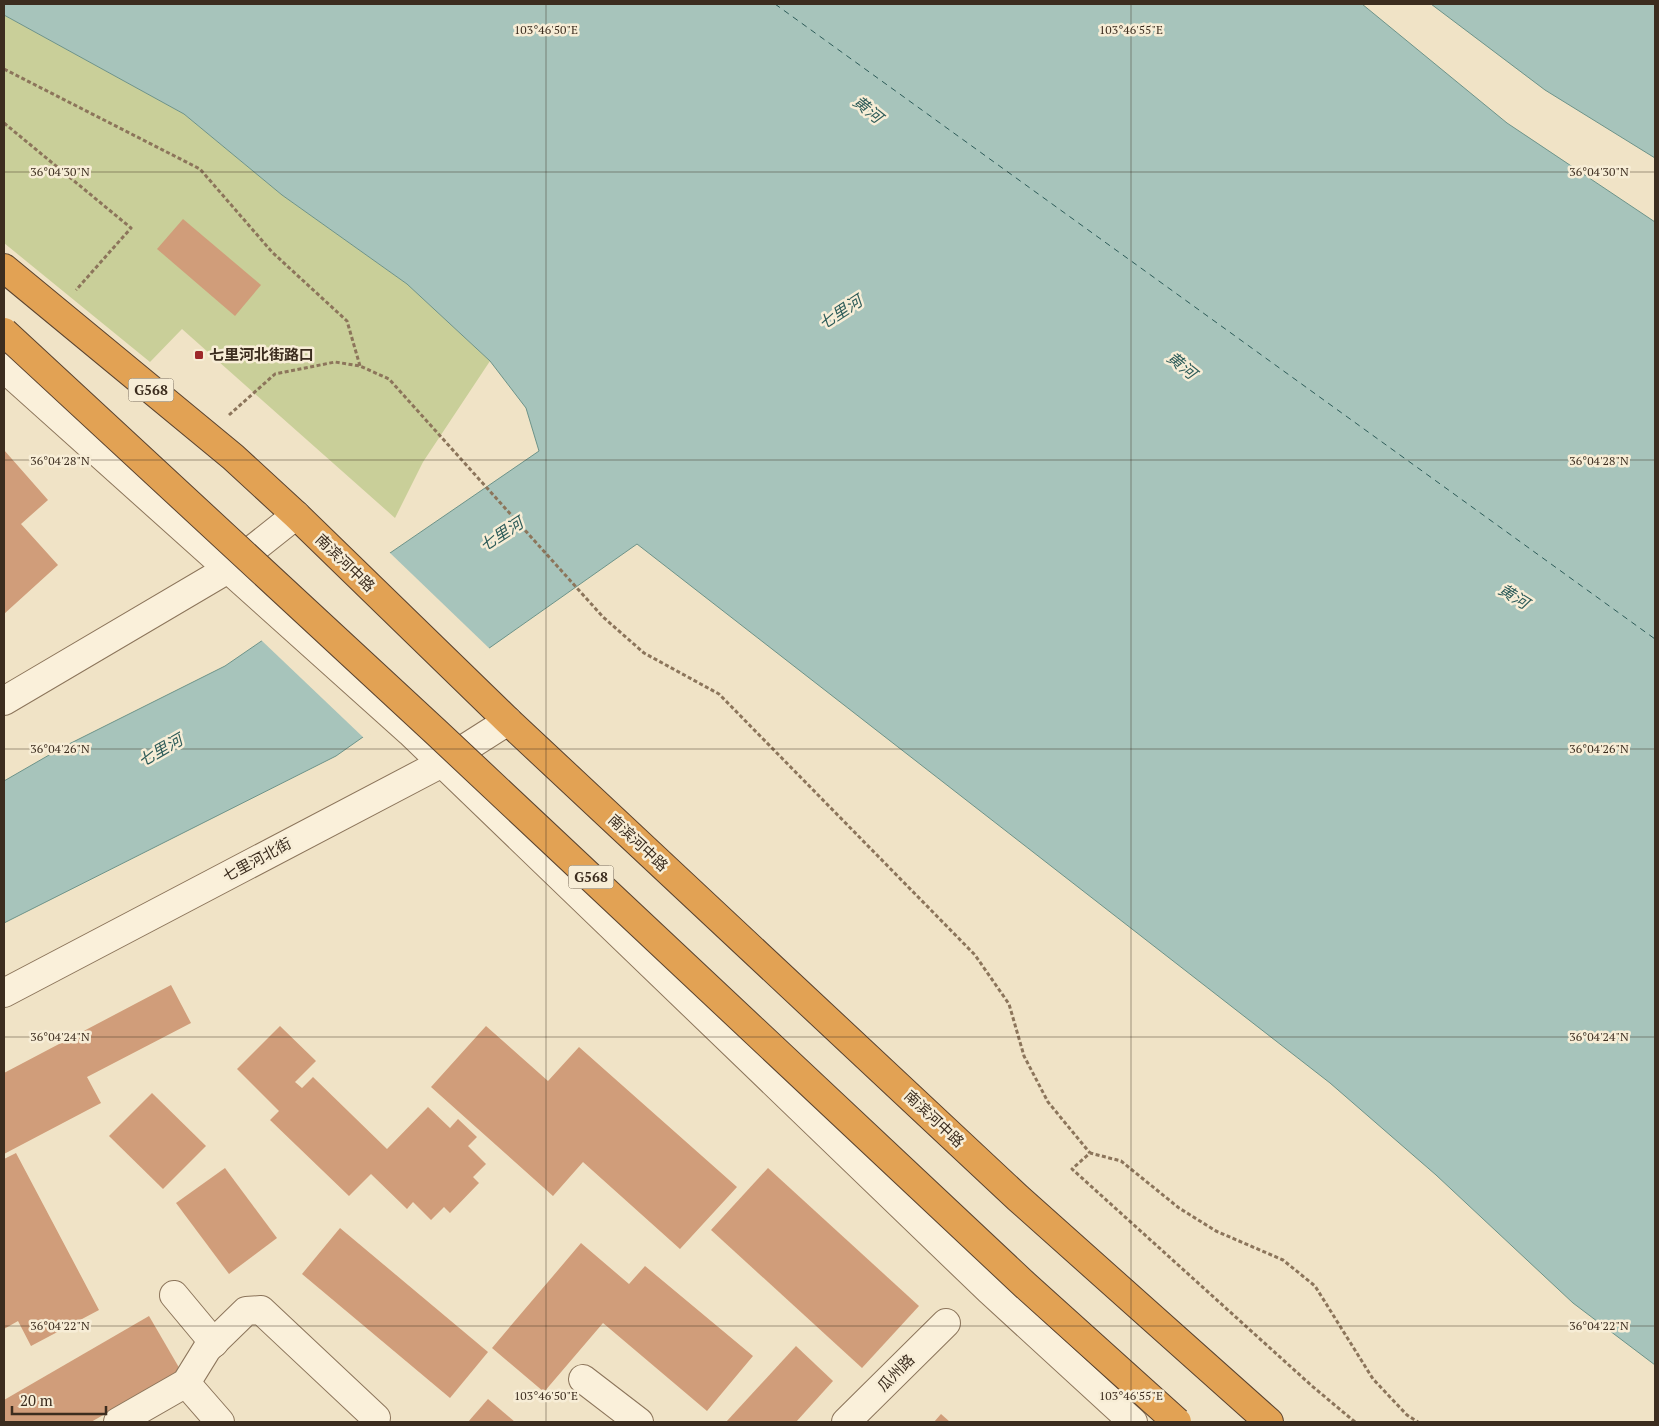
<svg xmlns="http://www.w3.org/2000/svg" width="1659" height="1426" font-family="'PT Serif','Noto Sans SC',serif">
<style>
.green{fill:#c9cf99}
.water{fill:#a7c4bb;stroke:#6d9389}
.pier{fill:#f0e3c6}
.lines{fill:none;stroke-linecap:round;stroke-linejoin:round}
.ferry{stroke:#2e5c59;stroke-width:1;stroke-dasharray:6 5;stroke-linecap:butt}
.building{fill:#d09d7a}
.minor-casing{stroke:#8c755b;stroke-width:30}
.highway-casing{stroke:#5a432f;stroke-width:30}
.path{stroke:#8c755b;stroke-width:3;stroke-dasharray:4 2.5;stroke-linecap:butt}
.minor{stroke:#faf0da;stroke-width:28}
.highway{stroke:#e2a254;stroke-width:28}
.highway-bridge-casing{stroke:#5a432f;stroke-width:30;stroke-linecap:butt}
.highway-bridge{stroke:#e2a254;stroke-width:28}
.ticks{fill:none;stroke:#3c2d1f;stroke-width:1;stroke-opacity:0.45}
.poi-dot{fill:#9e282a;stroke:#f7edd6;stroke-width:2}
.labels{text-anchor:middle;stroke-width:5;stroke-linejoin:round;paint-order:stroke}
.shield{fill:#f7edd6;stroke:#746756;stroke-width:1}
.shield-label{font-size:14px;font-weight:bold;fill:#3c2d1f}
.poi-label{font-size:15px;font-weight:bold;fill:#3c2d1f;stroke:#f7edd6;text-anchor:start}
.street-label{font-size:15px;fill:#3c2d1f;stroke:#f7edd6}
.water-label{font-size:16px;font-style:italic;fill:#2e5c59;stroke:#f7edd6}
.ticks-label{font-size:12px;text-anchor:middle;fill:#3c2d1f;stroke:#f7edd6;stroke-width:5;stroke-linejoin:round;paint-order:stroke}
</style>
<rect width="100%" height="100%" fill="#f0e3c6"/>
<path class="green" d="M4 15 184 114 282 195 407 284 490 361 423 462 395 518 182 329 150 362 4 243Z"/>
<g class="water">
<path d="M4 4H1362L1507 123 1655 222V1365L1573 1303 1436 1175 1330 1083 637 544 336 756 4 923V781L63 747 225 666 539 451 526 408 490 361 407 284 282 195 184 114 4 15Z"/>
<path d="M1431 4H1655V158L1545 90Z"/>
</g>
<path class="pier" d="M388 551 491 650 365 739 260 639Z"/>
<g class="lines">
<path class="ferry" d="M775 4 1655 639"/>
</g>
<g class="building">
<path d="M183 219 261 285 235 316 157 249Z"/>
<path d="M4 450 48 500 21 524 58 565 4 614Z"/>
<path d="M171 985 191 1023 87 1077 101 1103 4 1154V1073Z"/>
<path d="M280 1026 316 1061 295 1082 302 1088 313 1077 387 1149 428 1107 450 1128 458 1119 477 1137 468 1146 486 1164 473 1177 479 1183 450 1213 444 1207 431 1220 413 1202 407 1209 371 1174 349 1196 270 1120 279 1111 237 1069Z"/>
<path d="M486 1026 548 1081 579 1047 737 1187 680 1249 583 1162 553 1196 431 1087Z"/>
<path d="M152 1093 206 1146 163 1189 109 1136Z"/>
<path d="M16 1153 99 1310 31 1346 18 1321 4 1329V1159Z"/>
<path d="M225 1168 277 1238 229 1274 176 1203Z"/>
<path d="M768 1168 919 1306 862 1368 711 1230Z"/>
<path d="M340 1228 488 1352 450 1398 302 1274Z"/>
<path d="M581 1243 629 1284 645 1266 753 1356 707 1411 603 1323 544 1392 492 1348Z"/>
<path d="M149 1316 181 1371 91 1422H4V1400Z"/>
<path d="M796 1346 833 1381 796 1422H726Z"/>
<path d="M488 1399 515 1422H468Z"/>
<path d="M941 1414 950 1422H934Z"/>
</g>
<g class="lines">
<g class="minor-casing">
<g id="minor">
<path d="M4 368 410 732 989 1290 1133 1422"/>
<path d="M4 701 228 569 296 515"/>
<path d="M4 993 442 763 508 721"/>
<path d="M174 1295 214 1343"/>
<path d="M583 1379 639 1422"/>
<path d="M186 1383 220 1422"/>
<path d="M118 1422 186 1383 207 1349 246 1311 261 1310 376 1418"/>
<path d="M846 1422 946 1323"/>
</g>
</g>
<g class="highway-casing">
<path id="highway" d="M4 268 233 457 296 515 508 721 1018 1198 1269 1422"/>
</g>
<g class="path">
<path d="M4 69 200 169 272 252 347 321 360 366"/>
<path d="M4 123 131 228 76 290"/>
<path d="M229 415 275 374 335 362 360 366 389 379 603 617 644 653 719 694 975 955 1009 1004 1024 1056 1048 1102 1090 1153"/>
<path d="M1355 1422 1312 1386 1072 1169 1090 1153 1121 1161 1179 1208 1216 1231 1283 1260 1315 1286 1373 1379 1407 1415 1418 1422"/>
</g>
<use href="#minor" class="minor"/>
<use href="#highway" class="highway"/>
<g class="highway-bridge-casing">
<path id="highway-bridge" d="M4 332 436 732 1025 1285 1177 1422"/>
</g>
<use href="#highway-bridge" class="highway-bridge"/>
</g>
<path class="ticks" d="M546 4V1422M1131 4V1422M4 172H1655M4 460H1655M4 749H1655M4 1037H1655M4 1326H1655"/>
<rect class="poi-dot" x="194" y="350" width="10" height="10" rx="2.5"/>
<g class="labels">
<g class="shield">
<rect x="128.5" y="378.5" width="45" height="23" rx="4"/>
<rect x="568.5" y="865.5" width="45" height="23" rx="4"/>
</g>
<g class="shield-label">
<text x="151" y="395">G568</text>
<text x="591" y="882">G568</text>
</g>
<g class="poi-label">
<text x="209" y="360">七里河北街路口</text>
</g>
<g class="street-label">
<text transform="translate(345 563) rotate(44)" y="5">南滨河中路</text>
<text transform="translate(638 843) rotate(43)" y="5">南滨河中路</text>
<text transform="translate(257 860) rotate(-28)" y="5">七里河北街</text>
<text transform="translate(934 1119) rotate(43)" y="5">南滨河中路</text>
<text transform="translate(896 1373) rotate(-45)" y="5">瓜州路</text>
</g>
<g class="water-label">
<text transform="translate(868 109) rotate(39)" y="6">黄河</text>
<text transform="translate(840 312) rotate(-33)" y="6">七里河</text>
<text transform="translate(1182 365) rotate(39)" y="6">黄河</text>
<text transform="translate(501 534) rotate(-33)" y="6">七里河</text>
<text transform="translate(1514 596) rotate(32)" y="6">黄河</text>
<text transform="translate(160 750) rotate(-30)" y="6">七里河</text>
</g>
</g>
<g class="ticks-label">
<text x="546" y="34">103°46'50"E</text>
<text x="1131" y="34">103°46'55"E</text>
<text x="60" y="176">36°04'30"N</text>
<text x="1599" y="176">36°04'30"N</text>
<text x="60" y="465">36°04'28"N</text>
<text x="1599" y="465">36°04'28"N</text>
<text x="60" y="753">36°04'26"N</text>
<text x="1599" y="753">36°04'26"N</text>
<text x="60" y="1041">36°04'24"N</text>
<text x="1599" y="1041">36°04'24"N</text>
<text x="60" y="1330">36°04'22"N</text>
<text x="1599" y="1330">36°04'22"N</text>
<text x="546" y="1400">103°46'50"E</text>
<text x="1131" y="1400">103°46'55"E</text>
</g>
<rect width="1659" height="1426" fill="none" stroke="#3c2d1f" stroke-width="10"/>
<path d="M12 1406v8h94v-8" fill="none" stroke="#3c2d1f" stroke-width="2.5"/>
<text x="20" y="1406" font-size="15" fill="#3c2d1f" stroke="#f7edd6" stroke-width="4" paint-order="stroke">20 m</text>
</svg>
